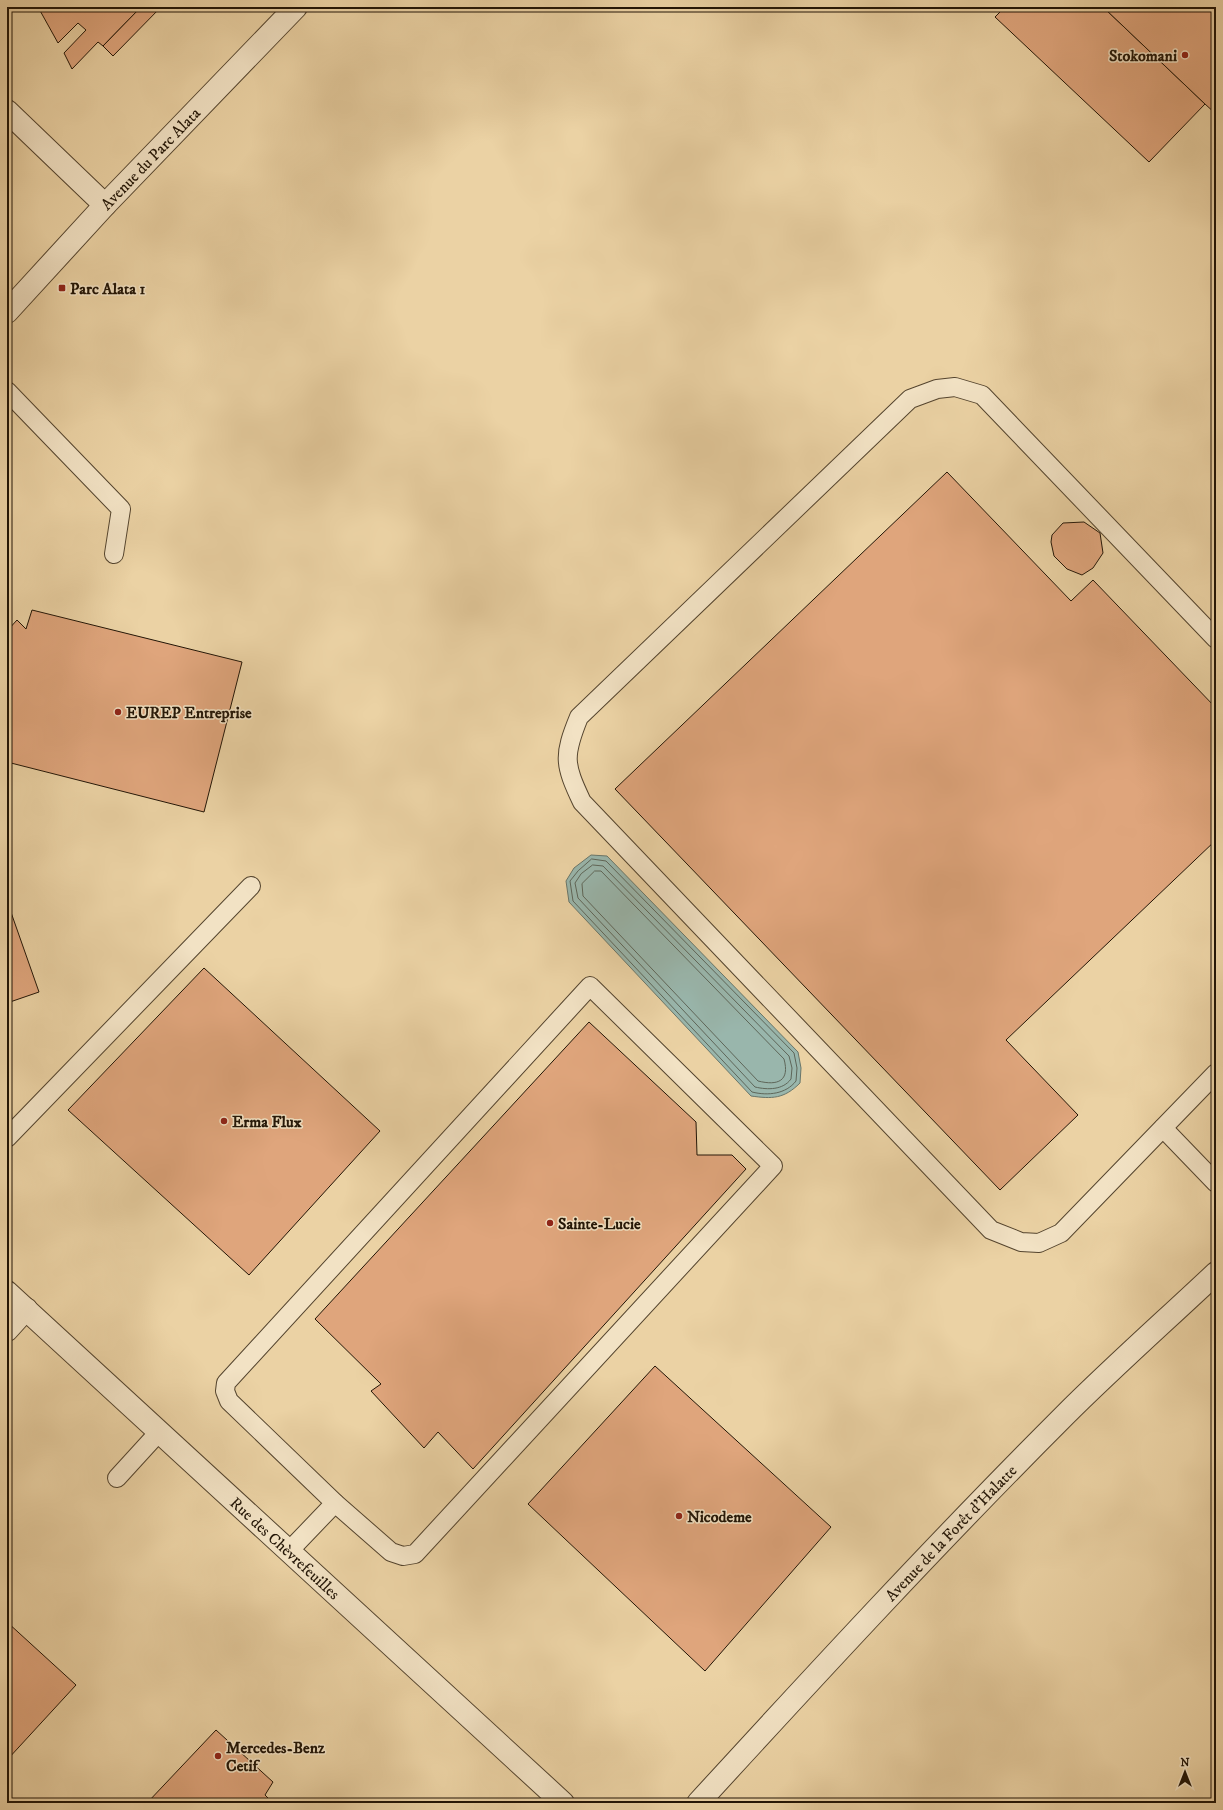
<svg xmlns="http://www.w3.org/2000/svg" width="1223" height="1810" font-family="'IM FELL DW Pica',serif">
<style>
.water{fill:#99b6ac;stroke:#69766a}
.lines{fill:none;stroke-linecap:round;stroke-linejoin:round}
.shore{stroke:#5e6659;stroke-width:1}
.building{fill:#dfa57c;stroke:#221506}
.lane-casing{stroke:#54442e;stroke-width:20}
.street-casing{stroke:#54442e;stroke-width:24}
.lane{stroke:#f2e2c4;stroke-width:18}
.street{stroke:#f2e2c4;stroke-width:22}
.poi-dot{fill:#8f2418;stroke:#f2e2c4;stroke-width:1.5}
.labels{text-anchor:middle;stroke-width:3;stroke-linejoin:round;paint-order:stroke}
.poi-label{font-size:16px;font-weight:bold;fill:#221506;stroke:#f2e2c4;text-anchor:start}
.street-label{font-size:16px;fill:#221506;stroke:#f2e2c4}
</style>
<rect width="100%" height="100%" fill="#ebd2a4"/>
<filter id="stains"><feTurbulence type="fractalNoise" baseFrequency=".005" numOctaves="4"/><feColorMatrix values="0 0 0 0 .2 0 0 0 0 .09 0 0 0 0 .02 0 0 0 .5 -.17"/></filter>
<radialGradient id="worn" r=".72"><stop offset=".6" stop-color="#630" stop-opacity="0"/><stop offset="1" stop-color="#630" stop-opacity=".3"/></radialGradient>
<path class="water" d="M591 855 607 856 798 1052 801 1068 800 1083C784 1099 772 1099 751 1096L569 902 566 881 574 868Z"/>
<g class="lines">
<g class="shore">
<path d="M592 859 606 861 794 1053 797 1068 796 1081C786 1094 768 1096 752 1092L573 901 570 881 578 871Z"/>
<path d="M593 865 603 866 789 1056 792 1068 791 1079C783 1090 768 1090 755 1087L578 898 575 883 581 874Z"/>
<path d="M595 871H601L784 1059C790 1081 778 1086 758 1081L583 896 582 884Z"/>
</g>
</g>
<g class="building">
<path d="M38 7H141L103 46 98 42 72 69 64 53 86 30 78 23 58 43Z"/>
<path d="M141 7H161L113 56 103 46Z"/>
<path d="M1005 7H1103L1205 104 1149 162 995 17Z"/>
<path d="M1103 7H1216V114L1205 104Z"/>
<path d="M947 472 1071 601 1093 580 1216 708V840L1006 1040 1078 1115 1000 1190 615 789Z"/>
<path d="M1084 522 1100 533 1103 553 1093 568 1082 575 1067 569 1054 556 1051 542 1052 535 1063 523Z"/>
<path d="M32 610 242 662 204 812 7 762V631L17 620 26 629Z"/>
<path d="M7 901 39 992 7 1003Z"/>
<path d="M204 968 380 1131 249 1275 68 1110Z"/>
<path d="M589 1022 696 1122 697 1155H732L746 1169 473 1469 438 1432 424 1448 371 1391 381 1384 315 1319Z"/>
<path d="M655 1366 831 1527 705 1671 528 1504Z"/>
<path d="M7 1622 76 1685 7 1760Z"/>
<path d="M216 1730 273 1782 265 1795 273 1803H147Z"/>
</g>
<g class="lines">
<g class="lane-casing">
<g id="lane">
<path d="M7 391 121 509 114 554"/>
<path d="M1216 639 982 395 955 387 937 389 910 399 579 717C563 756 564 764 582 802L991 1230 1021 1242 1039 1243 1061 1233 1216 1073"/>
<path d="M590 986 773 1166 415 1554 403 1556 391 1552 335 1503 229 1401 225 1391 226 1383Z"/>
<path d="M1163 1128 1216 1183"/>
<path d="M7 1138 251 886"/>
<path d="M117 1478 159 1432"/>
<path d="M289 1551 335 1503"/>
</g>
</g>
<g class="street-casing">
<g id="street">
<path d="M7 111 105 205"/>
<path id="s1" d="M7 312 105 205 296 7"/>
<path id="s2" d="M7 1292 563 1803"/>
<path d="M7 1330 26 1309"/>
<path id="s3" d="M698 1803C818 1672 938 1542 1064 1416 1113 1367 1165 1321 1216 1273"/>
</g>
</g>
<use href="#lane" class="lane"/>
<use href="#street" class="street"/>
</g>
<g class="poi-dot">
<circle cx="1185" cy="55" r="4"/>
<rect x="58" y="284" width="8" height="8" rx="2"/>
<circle cx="118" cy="712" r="4"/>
<circle cx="224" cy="1121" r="4"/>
<circle cx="550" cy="1223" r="4"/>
<circle cx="679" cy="1516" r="4"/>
<circle cx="218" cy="1756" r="4"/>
</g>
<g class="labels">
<g class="poi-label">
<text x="1177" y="61" text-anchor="end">Stokomani</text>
<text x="70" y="294">Parc Alata 1</text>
<text x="126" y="718">EUREP Entreprise</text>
<text x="232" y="1127">Erma Flux</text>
<text x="558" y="1229">Sainte-Lucie</text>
<text x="687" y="1522">Nicodeme</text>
<text x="226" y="1753">Mercedes-Benz<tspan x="226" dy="18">Cetif</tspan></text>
</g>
<g class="street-label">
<text dy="6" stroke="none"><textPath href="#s1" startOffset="210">Avenue du Parc Alata</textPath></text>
<text dy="6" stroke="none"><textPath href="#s3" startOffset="370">Avenue de la Forêt d'Halatte</textPath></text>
<text dy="6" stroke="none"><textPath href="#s2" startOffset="378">Rue des Chèvrefeuilles</textPath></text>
</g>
</g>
<rect width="1223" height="1810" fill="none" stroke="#ebd2a4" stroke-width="24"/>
<rect x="8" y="8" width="1207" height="1794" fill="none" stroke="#221506" stroke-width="2"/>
<rect x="12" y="12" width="1199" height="1786" fill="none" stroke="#221506"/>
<g transform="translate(1185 1772)" stroke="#f2e2c4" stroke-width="3" paint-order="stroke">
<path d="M0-3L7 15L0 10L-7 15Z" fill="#221506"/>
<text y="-6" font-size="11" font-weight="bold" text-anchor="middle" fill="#221506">N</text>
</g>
<rect width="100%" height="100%" filter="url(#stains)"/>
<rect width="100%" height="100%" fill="url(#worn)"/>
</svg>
